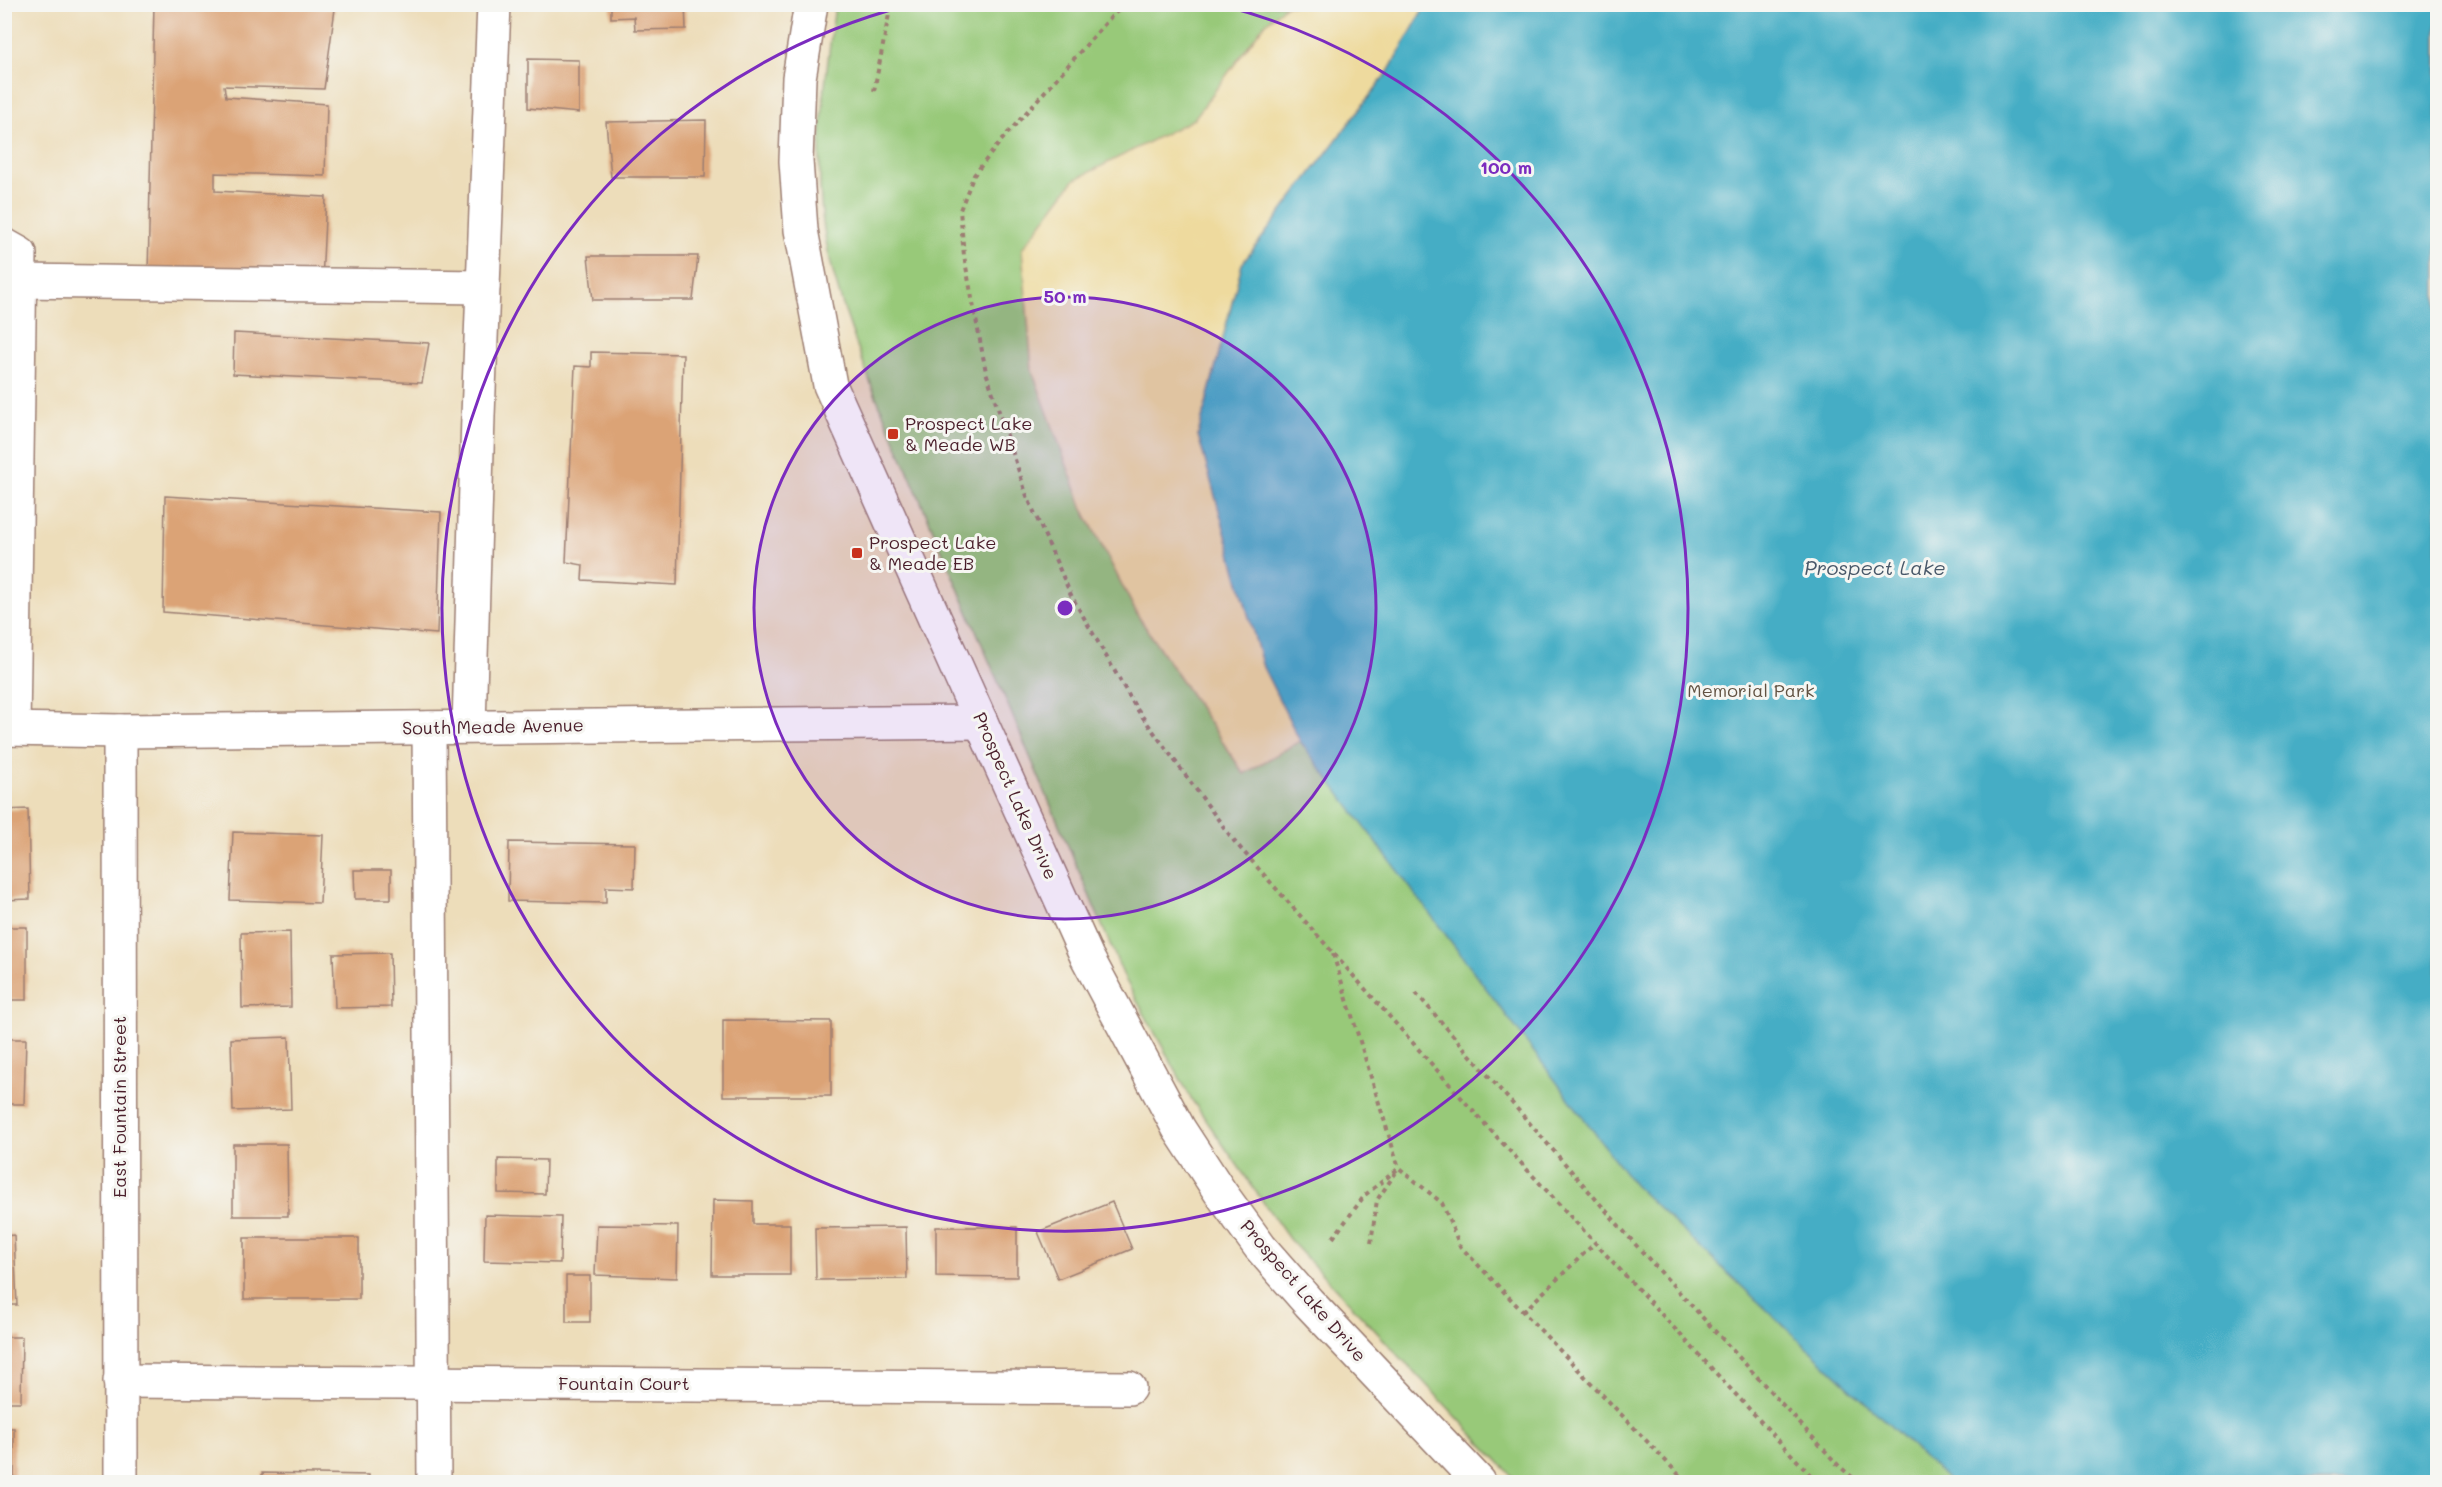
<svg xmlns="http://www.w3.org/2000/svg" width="2442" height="1487" font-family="Mali,sans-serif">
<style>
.green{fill:#98c979;stroke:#717452;stroke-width:1.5}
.sand{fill:#eeda9e;stroke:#9c7c64;stroke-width:1.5}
.water{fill:#45adc5;stroke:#486678;stroke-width:1.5}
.building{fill:#dba376}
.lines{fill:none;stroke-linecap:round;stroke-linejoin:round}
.minor-casing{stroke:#9c7e72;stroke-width:36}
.path{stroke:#9c7e72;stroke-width:4;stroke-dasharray:4.5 4.5;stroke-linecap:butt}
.minor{stroke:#fff;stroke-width:33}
.ring{fill:none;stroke:#7b2cbf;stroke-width:3}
.poi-dot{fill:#c8321e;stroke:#f6f6f2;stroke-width:2}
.labels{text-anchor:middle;stroke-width:6;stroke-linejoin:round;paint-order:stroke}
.poi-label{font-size:18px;fill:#4a1f2b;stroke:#f6f6f2;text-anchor:start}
.park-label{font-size:18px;fill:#615242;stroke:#f6f6f2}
.street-label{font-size:18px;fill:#4a1f2b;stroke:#f6f6f2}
.water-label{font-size:20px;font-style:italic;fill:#485869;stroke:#f6f6f2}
.centre{fill:#7b2cbf;stroke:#f6f6f2;stroke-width:3}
.ring-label{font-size:18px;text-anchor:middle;font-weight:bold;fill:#7b2cbf;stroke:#f6f6f2;stroke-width:6;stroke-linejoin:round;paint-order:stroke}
</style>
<rect width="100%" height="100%" fill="#f6f6f2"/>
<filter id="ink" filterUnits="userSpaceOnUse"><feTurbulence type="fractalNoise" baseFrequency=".0167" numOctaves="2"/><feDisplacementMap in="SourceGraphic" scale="12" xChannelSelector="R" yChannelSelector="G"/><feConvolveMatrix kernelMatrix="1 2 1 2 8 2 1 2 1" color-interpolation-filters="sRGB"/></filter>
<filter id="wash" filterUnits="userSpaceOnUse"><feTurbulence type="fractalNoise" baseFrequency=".008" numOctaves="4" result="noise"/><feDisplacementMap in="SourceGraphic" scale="24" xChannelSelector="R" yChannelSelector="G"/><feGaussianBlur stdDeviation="1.35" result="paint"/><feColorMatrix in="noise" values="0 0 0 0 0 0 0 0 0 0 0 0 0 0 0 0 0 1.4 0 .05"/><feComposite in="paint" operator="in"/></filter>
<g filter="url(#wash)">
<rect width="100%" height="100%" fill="#edddba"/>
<path class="green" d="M835 5H2437V1482H1518L1289 1239 1192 1100 1125 979 872 387C854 336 832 283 824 229 813 154 826 78 835 5Z"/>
<path class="sand" d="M1286 5H1426L1388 72 1242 264 1198 435 1263 667 1300 741 1244 774 1138 616 1083 509 1032 370 1022 249 1074 180 1194 119 1263 26Z"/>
<path class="water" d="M1426 5H2437V1482H1950L1634 1185 1300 741 1263 667 1198 435 1242 264 1388 72Z"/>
<g id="blocks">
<g class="building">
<path d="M154 4H242L335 9 324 89 224 86 226 97 327 104 325 176 215 173V191L326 197 322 282 148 274Z"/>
<path d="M611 4H685L686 29 635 30 634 17 611 18Z"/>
<path d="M528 59 579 60V113L528 108Z"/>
<path d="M706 120 705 177H611L606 122Z"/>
<path d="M588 256H698L693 300H593Z"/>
<path d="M234 333 429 343 422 383 233 374Z"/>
<path d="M591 352 683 354 677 585 582 580 583 565 566 562 575 366 591 367Z"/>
<path d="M165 496 441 512 437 634 163 612Z"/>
<path d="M28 809 30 899 4 900V810Z"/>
<path d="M233 832 323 835 320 903 230 900Z"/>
<path d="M509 842 635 844 634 888 606 887V903L508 901Z"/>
<path d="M354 870H391V899H355Z"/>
<rect x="4" y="927" width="23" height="73"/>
<path d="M290 932 291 1007 242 1008 241 933Z"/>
<path d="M390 953 391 1007 335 1008 333 954Z"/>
<path d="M723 1020 831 1021V1096H723Z"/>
<path d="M289 1037 291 1109 233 1111 231 1039Z"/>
<path d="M4 1039H26L24 1104H4Z"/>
<path d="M233 1144H287L288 1216H233Z"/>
<path d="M498 1159 546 1160 545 1194 498 1193Z"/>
<path d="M713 1200 753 1201V1224H790V1275H712Z"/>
<path d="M1112 1202 1132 1249 1058 1279 1038 1232Z"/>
<path d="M485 1215 561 1217 560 1263 484 1261Z"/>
<path d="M597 1225 678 1226 677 1278 595 1275Z"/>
<path d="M906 1227 907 1279 816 1280 815 1228Z"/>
<path d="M936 1227H1017V1277L936 1276Z"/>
<path d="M14 1235 17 1305H4V1236Z"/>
<rect x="244" y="1238" width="115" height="61"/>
<rect x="566" y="1276" width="24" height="46"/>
<path d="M4 1337H22L21 1402H4Z"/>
<rect x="4" y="1428" width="10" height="54"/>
<path d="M262 1473 369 1475V1482H262Z"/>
</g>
</g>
</g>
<g filter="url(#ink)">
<use href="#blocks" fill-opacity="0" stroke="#9c7e72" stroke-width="1.5"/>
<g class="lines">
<g class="minor-casing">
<g id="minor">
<path d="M811 4 799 78 796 161 801 230 830 385 981 722 1087 957 1179 1129 1220 1192 1260 1247 1309 1303 1479 1482"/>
<path d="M4 245 20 254 13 729"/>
<path d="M20 281 483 287"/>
<path d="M469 726 478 416 494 4"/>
<path d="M429 728 434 1482"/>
<path d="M4 729 120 731 981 722"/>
<path d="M120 731 121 1482"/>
<path d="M120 1381 1129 1388"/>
</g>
</g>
<g class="path">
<path d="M1125 4 1111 17 1000 142 974 175 960 210 964 256 986 372 1027 496 1072 597 1136 708 1234 841 1482 1121 1817 1482"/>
<path d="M874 91 891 4"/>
<path d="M1333 954 1399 1168 1442 1203 1460 1246 1686 1482"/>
<path d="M1416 993 1635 1244 1839 1466 1858 1482"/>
<path d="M1333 1238 1365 1195 1399 1168"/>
<path d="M1371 1243 1377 1200 1397 1171"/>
<path d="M1523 1312 1595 1243"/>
</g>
<use href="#minor" class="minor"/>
</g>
</g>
<circle cx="1065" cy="608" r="311" fill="#7b2cbf" fill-opacity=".12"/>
<g class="ring">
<circle cx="1065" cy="608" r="311"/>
<path d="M1221 5A623 623 0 1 1 909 5"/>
</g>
<g class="poi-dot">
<rect x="887" y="428" width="12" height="12" rx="3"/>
<rect x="851" y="547" width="12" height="12" rx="3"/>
</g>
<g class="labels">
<g class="poi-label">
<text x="905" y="430">Prospect Lake<tspan x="905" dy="21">&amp; Meade WB</tspan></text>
<text x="869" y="549">Prospect Lake<tspan x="869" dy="21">&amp; Meade EB</tspan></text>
</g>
<g class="park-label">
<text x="1751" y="697">Memorial Park</text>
</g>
<g class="street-label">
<text transform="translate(493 727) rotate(-1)" y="6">South Meade Avenue</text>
<text transform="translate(1015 796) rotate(66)" y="6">Prospect Lake Drive</text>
<text transform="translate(120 1107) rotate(-90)" y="6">East Fountain Street</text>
<text transform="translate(1303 1291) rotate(49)" y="6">Prospect Lake Drive</text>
<text x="624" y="1390">Fountain Court</text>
</g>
<g class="water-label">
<text x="1875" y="575">Prospect Lake</text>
</g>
</g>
<circle cx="1065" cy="608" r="9" class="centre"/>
<g class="ring-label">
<text x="1506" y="174">100 m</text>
<text x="1065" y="303">50 m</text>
</g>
<rect width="2442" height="1487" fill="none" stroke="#f6f6f2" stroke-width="24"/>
</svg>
